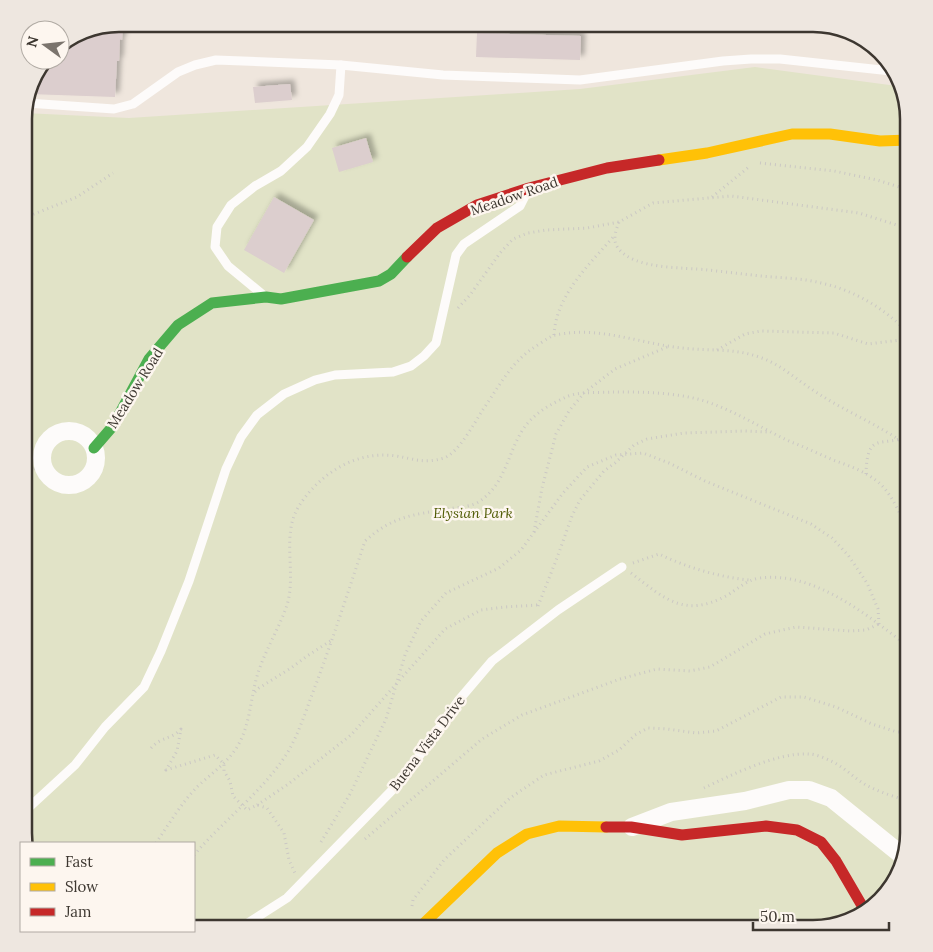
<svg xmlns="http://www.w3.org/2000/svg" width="933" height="952" font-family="Lora,serif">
	<defs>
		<filter id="shadow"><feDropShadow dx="4.5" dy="-4.5" stdDeviation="2.5" flood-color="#0004"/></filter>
	</defs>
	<rect width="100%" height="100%" fill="#efe6dd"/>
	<path fill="#e1e3c7" d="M755,67L897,86L909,119V833L900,875L876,905L814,928H194V843H28L24,833V113L129,118L580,89Z"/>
	<g fill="#dccece" filter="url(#shadow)">
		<path d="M119,24H123L122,40L120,39L119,61H117L115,97L29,94L34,77L47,60H60V46Z"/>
		<path d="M477,33L581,36L580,60L476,57Z"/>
		<path d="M290,84L292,100L255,103L253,87Z"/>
		<path d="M366,138L373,162L339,172L332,148Z"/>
		<path d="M274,197L314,220L284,273L244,250Z"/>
	</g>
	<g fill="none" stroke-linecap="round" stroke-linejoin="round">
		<g stroke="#cbc8c4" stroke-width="3" stroke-dasharray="1 4" stroke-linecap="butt">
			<path d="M760,163L834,171L877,180L909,190"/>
			<path d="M712,197L750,166"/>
			<path d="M24,218L77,197L113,173"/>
			<path d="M909,231L900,226L859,213L731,196L653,203L619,222C616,230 612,240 618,248C634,270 684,267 708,270C726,272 743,274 761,276C781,278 802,278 821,283C854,290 886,309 909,334"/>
			<path d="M458,308L470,295L500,253L513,239L528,233L546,230L587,228L619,222"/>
			<path d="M554,335C556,295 589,265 614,236"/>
			<path d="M717,350L745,334L761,331L834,333L868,344L909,339"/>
			<path d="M24,472L43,466"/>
			<path d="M866,474C867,430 882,448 909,436"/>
			<path d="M534,532L542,488L556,434L569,411L584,393L615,369L667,347"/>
			<path d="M633,563L659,554C686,567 718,577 749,580"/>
			<path d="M631,573C665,599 684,618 726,596C738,589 746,580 760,578C815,571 868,616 909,647"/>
			<path d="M538,606L557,558L572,516L580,500L604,471L615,463L634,445L647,439L684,433L745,431L769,432"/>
			<path d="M255,692L259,688L291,668L307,656L332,640"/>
			<path d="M151,748C162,736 171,740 181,729L177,751L166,770L215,755L224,764V771L230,781L233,796L247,810L257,805L267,808L284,833L289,860L295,873"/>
			<path d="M704,788C731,775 778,752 809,754C815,754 825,758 831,761C844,767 854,778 866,785C879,792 895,797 909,801"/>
			<path d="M257,805L287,785L351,735L445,629L481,610L505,607L538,605"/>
			<path d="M365,839L482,739L522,715L620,679L657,669L690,671L710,667L765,634L796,627L850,631L866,630L879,624"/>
			<path d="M321,842L350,794L386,719L405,655L421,621L446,593L499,568L521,550L563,493L587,467L616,455L643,453L669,463L705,481L811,524L832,538L848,555L867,583L878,609L879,624"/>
			<path d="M156,843C169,824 182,802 198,786C212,773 227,763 237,747C251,724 250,698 258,673C265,651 278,630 286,608C298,575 280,536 299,506C320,473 357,450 396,456C415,459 424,464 444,458C458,453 474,424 482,411C496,391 509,366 529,351C536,346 545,340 552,336C557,334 563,334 568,333C607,329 644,344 682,348C708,351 734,348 759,357C781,364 799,382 819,394C848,413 882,426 909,447"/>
			<path d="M194,855C223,821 261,793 286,755C298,736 305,713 313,692C332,642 348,592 365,541C393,516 412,515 448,509C458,507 472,507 480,501C508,482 508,447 527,424C537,412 551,404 564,398C577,391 597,393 612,392C645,392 682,392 713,404C740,414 765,430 791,442C805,447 819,454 833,460C847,465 862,470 874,479C891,490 900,515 909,532"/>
			<path d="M412,906L413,900L444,860L510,798L544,775L599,761L619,750L635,735L648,728L667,729L696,733L716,731L781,697H804L836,707L872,724L897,732H909"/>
		</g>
		<g stroke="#fdfbfa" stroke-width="9">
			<path d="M27,103L114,109L133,104L178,72L195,65L216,60L341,65L443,75L580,80L723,61L751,59H780L891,71"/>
			<path d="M262,294L228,266L215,247L217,227L231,205L255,186L281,171L307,147L330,114L339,95L341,65"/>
			<path d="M24,812L75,765L105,727L144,687L161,651L189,581L226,469L241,437L257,415L284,394L315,380L335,375L393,372L411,366L424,356L436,343L456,255L464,244L520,206L527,192"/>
			<path d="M240,928L287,898L403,779L458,701L492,661L558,610L622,567"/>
		</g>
		<g stroke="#fdfbfa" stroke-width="18">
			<circle cx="69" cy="458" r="27"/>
			<path d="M632,827L671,812L745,801L789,790H809L831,798L904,857"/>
		</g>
		<path stroke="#4caf50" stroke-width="11" d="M94,448L113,426L149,359L178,325L212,303L266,297L281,299L379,281L391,274L407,257"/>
		<g stroke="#ffc107" stroke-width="11">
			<path d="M659,160L707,153L792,134H830L880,141L909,140"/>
			<path d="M419,928L497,853L527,834L559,826L606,827"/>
		</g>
		<g stroke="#c62828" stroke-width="11">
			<path d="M407,257L437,228L477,205L529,188L607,168L659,160"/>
			<path d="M606,827H631L682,835L766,826L797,830L821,842L836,861L864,909"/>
		</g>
	</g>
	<g text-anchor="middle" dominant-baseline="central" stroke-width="5" stroke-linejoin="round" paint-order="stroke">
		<g font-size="14" fill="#3d3730" stroke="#fdf6ef">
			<text transform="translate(514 196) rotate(-19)">Meadow Road</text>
			<text transform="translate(135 388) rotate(-58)">Meadow Road</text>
			<text transform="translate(427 743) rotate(-53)">Buena Vista Drive</text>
		</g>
		<g font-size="14" font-style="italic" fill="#505b04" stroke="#fdf6ef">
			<text x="473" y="513">Elysian Park</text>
		</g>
	</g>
	<path d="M0 0H933V952H0ZM119 32H813A87 87 0 0 1 900 119V833A87 87 0 0 1 813 920H119A87 87 0 0 1 32 833V119A87 87 0 0 1 119 32Z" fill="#eee7e0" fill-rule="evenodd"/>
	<path fill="none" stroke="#3d3730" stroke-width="2.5" d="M119 32H813A87 87 0 0 1 900 119V833A87 87 0 0 1 813 920H119A87 87 0 0 1 32 833V119A87 87 0 0 1 119 32Z"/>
	<rect x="20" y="842" width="175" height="90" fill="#fdf6ef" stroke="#b0aaa3"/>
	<rect x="30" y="858" width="25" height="8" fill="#4caf50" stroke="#b0aaa3"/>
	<text x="65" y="867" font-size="15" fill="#3d3730">Fast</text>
	<rect x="30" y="883" width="25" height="8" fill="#ffc107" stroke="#b0aaa3"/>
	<text x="65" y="892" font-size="15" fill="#3d3730">Slow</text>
	<rect x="30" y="908" width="25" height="8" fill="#c62828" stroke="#b0aaa3"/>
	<text x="65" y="917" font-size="15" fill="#3d3730">Jam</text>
	<g transform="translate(45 45) rotate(285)"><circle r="24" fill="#fdf6ef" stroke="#b0aaa3"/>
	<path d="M0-4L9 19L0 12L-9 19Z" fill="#7b746d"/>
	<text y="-8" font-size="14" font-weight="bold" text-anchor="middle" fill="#3d3730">N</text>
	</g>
	<path d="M753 922v8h136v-8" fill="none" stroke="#3d3730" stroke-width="2.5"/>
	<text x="760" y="922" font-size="15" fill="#3d3730" stroke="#fdf6ef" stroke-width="4" paint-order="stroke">50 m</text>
</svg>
